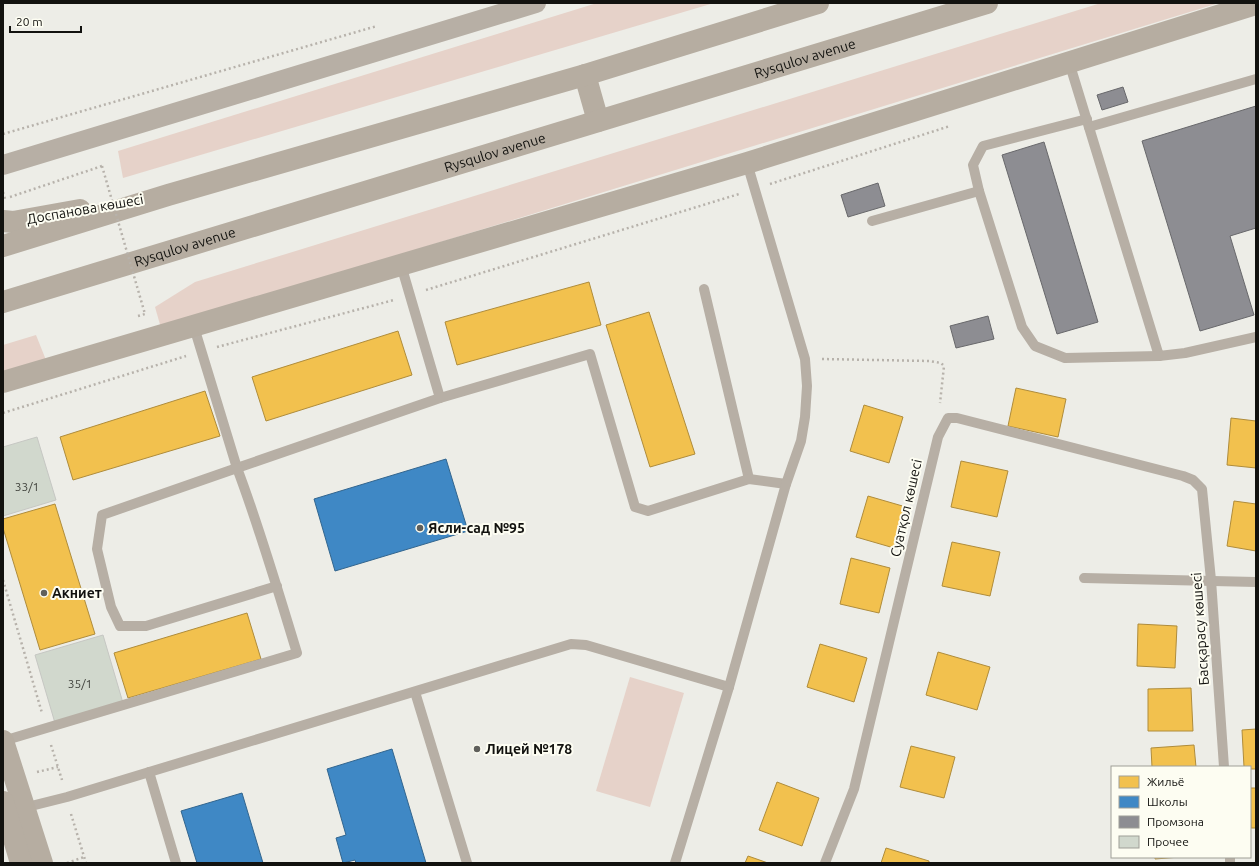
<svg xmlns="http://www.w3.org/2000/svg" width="1259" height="866" font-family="Ubuntu,sans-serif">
	<rect width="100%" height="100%" fill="#edede7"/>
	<g fill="#e6d2c9">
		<path d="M597,3H714L123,178L118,151Z"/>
		<path d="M1101,3H1219L161,328L155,307L195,282Z"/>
		<path d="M36,335L46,360L3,372V345Z"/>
		<path d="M630,677L684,693L650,807L596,791Z"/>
	</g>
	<g fill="#f2c14e" stroke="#af8c3b">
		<path d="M589,282L601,325L457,365L445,322Z"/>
		<path d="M649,312L695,454L650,467L606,325Z"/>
		<path d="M398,331L412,375L266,421L252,377Z"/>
		<path d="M1016,388L1066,399L1058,437L1008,426Z"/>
		<path d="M205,391L220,436L73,480L60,437Z"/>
		<path d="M864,405L903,417L889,463L850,451Z"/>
		<path d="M1231,418L1256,421V468L1227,465Z"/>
		<path d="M961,461L1008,471L997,517L951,507Z"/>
		<path d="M868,496L906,507L894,548L856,537Z"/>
		<path d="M1234,501L1256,504V551L1227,546Z"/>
		<path d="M55,504L95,634L40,650L3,528V519Z"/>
		<path d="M952,542L1000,552L990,596L942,586Z"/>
		<path d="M851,558L890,568L879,613L840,604Z"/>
		<path d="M247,613L261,659L128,698L114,653Z"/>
		<path d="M1138,624L1177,626L1175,668L1137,666Z"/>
		<path d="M820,644L867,658L854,702L807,687Z"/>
		<path d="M938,652L990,667L977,710L926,695Z"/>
		<path d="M1191,688L1193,731H1148V689Z"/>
		<path d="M1256,729V769H1250V767H1244L1242,730Z"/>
		<path d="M1194,745L1196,767H1152L1151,748Z"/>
		<path d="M911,746L955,757L944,798L900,787Z"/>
		<path d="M777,782L819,798L802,846L759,830Z"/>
		<path d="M1250,788H1256V828H1251Z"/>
		<path d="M886,848L929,861V863H881Z"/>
		<path d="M748,856L768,863H745Z"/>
		<path d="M1155,857H1180L1155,859Z"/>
	</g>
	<g fill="#3f88c5" stroke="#32658e">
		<path d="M446,459L468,531L335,571L314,499Z"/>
		<path d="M392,749L426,863H356L355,860L343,863L336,838L346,835L327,769Z"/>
		<path d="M242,793L263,863H197L181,811Z"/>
	</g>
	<g fill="#8d8d92" stroke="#68686b">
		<path d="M1123,87L1128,102L1102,110L1097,95Z"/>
		<path d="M1256,106V228L1230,236L1254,315L1200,331L1142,141Z"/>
		<path d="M1044,142L1098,322L1057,334L1002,155Z"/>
		<path d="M878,183L885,206L848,217L841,195Z"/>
		<path d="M988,316L994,339L956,348L950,326Z"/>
	</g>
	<g fill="#d1d8cd" stroke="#c6c7c3">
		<path d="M37,437L56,500L3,516V447Z"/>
		<path d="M103,635L123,703L55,723L35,655Z"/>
	</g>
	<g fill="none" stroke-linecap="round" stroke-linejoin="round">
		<g stroke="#b7b2ab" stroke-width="2.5" stroke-dasharray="2 3" stroke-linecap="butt">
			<path d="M3,134L377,26"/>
			<path d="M770,184L950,126"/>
			<path d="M3,192L5,199"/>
			<path d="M10,197L102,166"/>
			<path d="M426,290L739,194"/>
			<path d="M138,316L145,314"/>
			<path d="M217,347L394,300"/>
			<path d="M822,359L929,361L941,363L944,366L940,403"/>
			<path d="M3,413L186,356"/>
			<path d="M3,580L42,713"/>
			<path d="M51,745L62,780"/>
			<path d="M37,772L58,767"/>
			<path d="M71,814L86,863"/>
			<path d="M67,863L84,857"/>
		</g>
		<g stroke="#b7afa5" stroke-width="10">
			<path d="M1069,62L1159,356L1185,353L1256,337"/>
			<path d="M1087,119L983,146L973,165L979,191L1022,327L1035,346L1065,358L1159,356"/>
			<path d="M1089,127L1256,79"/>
			<path d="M872,221L979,191"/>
			<path d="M704,289L749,479"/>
			<path d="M194,327L237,468L440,398L401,265"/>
			<path d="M440,398L590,354L635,507L648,511L749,479L786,484"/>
			<path d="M1084,578L1256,582"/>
			<path d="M415,692L467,863"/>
			<path d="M3,741L297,653C278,591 260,529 237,468L102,515L97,549L111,607L120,626H146L277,586"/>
			<path d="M149,772L176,863"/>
			<path d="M23,808L67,797L571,644L586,645L729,687"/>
			<path d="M1230,857V863"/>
			<path d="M675,863L729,687L786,484L801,441L805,417L807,386L805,359L747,163"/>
			<path d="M825,863L854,789L938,437L948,418H957L1183,476L1193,480L1202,489L1211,580L1224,767"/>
		</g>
		<path stroke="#b7afa5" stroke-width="20" d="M3,165L536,3"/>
		<g stroke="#b6ada1" stroke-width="22">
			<path d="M585,75L598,121"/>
			<path d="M3,221L13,222L80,210"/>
			<path d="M3,246L168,195L585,75L818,3"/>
			<path id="s1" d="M3,302L987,3"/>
			<path d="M3,382L747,163L1256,4"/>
			<path d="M3,741L42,863"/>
			<path d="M3,802L21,863"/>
		</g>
		<path stroke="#b7b2ab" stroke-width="2.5" stroke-dasharray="2 3" stroke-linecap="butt" d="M102,166L145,314"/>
	</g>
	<g fill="#5f5f5b" stroke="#fdfdf2" stroke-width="1.5">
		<circle cx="420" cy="528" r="4"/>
		<circle cx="44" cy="593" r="4"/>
		<circle cx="477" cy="749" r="4"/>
	</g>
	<g text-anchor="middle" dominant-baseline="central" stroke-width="4" stroke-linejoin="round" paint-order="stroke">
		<g font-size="12" fill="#42443e">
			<text x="27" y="486">33/1</text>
			<text x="80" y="683">35/1</text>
		</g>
		<g font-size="14" fill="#12120f" stroke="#fdfdf2">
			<text stroke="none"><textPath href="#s1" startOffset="838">Rysqulov avenue</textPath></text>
			<text stroke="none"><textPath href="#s1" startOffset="514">Rysqulov avenue</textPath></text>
			<text transform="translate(85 209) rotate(-10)">Доспанова көшесі</text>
			<text stroke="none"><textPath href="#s1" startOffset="190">Rysqulov avenue</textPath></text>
			<text transform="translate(906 508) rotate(-77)">Суатқол көшесі</text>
			<text transform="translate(1200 629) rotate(-94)">Басқарасу көшесі</text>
		</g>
		<g font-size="14" font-weight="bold" fill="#12120f" stroke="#fdfdf2" text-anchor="start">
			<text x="428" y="528">Ясли-сад №95</text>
			<text x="52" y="593">Акниет</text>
			<text x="485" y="749">Лицей №178</text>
		</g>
	</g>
	<rect width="1259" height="866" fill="none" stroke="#12120f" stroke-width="8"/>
	<rect x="1111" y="766" width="140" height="92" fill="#fdfdf2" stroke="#9f9f97"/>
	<rect x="1119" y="776" width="20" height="12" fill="#f2c14e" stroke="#9f9f97"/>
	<text x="1147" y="786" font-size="12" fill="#12120f">Жильё</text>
	<rect x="1119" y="796" width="20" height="12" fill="#3f88c5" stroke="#9f9f97"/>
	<text x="1147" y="806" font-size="12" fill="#12120f">Школы</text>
	<rect x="1119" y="816" width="20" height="12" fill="#8d8d92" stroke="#9f9f97"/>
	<text x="1147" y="826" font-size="12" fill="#12120f">Промзона</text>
	<rect x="1119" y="836" width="20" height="12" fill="#d1d8cd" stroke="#9f9f97"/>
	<text x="1147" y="846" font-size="12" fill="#12120f">Прочее</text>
	<path d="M10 26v6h71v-6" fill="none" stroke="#12120f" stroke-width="2"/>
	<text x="16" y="26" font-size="12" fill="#12120f" stroke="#fdfdf2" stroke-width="3" paint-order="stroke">20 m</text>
</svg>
